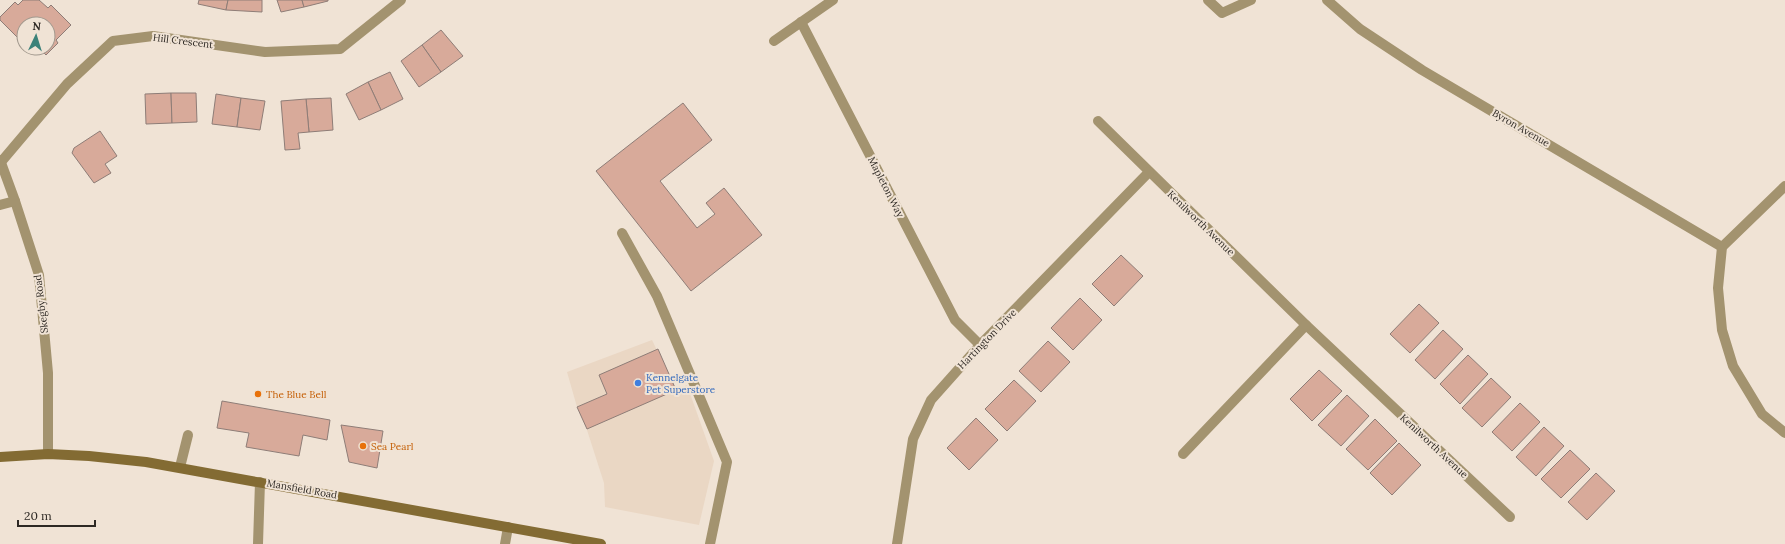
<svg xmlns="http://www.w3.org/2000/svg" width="1785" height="544" font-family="Lora,serif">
	<rect width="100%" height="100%" fill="#f0e3d5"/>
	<path fill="#ead7c4" d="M652,340L676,390L687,385L714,461L699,525L605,507L604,483L587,430L577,407L567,372Z"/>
	<g fill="#d8aa9a" stroke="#8e7d77">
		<path d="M23,0H39L48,8L51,5L71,25L56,40L58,43L46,55L39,48H48V24H24V36L20,40L0,20V17L15,2L18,5Z"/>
		<path d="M199,0H228L226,10L198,4Z"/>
		<path d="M228,0H262V12L226,10Z"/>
		<path d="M277,0H302L304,7L281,12Z"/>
		<path d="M302,0H328V1L304,7Z"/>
		<path d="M441,30L463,56L441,72L422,45Z"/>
		<path d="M422,45L441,72L419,87L401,61Z"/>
		<path d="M390,72L403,99L381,110L368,82Z"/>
		<path d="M368,82L381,110L359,120L346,94Z"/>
		<path d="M171,93L172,123L146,124L145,94Z"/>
		<path d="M171,93H196L197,122L172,123Z"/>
		<path d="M216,94L241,98L237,127L212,124Z"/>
		<path d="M241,98L265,101L260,130L237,127Z"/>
		<path d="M331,98L333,130L309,132L306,99Z"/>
		<path d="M306,99L309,132L298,133L300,149L285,150L281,101Z"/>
		<path d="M683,103L712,140L660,181L697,228L715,214L706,203L724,188L762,235L691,291L596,171Z"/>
		<path d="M100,131L117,156L105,164L111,173L94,183L72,153L74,148Z"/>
		<path d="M1121,255L1143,276L1114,306L1092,284Z"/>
		<path d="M1080,298L1102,320L1073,350L1051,328Z"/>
		<path d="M1419,304L1439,323L1410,353L1390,334Z"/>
		<path d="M1443,330L1463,349L1435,379L1415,360Z"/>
		<path d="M1048,341L1070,362L1041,392L1019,371Z"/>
		<path d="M658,349L676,390L587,429L577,407L607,394L599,375Z"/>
		<path d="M1468,355L1488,374L1460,404L1440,384Z"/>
		<path d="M1319,370L1342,391L1312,421L1290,399Z"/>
		<path d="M1491,378L1511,397L1482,427L1462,408Z"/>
		<path d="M1014,380L1036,401L1007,431L985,409Z"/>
		<path d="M1347,395L1369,416L1341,446L1318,425Z"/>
		<path d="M222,401L330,420L327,440L303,435L299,456L246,447L249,433L217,428Z"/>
		<path d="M1520,403L1540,422L1512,451L1492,432Z"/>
		<path d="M976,418L998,440L969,470L947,448Z"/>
		<path d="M1375,419L1397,441L1368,470L1346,449Z"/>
		<path d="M341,425L383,431L377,468L349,462Z"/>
		<path d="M1544,427L1564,446L1536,476L1516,457Z"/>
		<path d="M1399,443L1421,465L1392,495L1370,473Z"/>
		<path d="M1570,450L1590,469L1561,498L1541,479Z"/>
		<path d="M1596,473L1615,491L1587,520L1568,502Z"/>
	</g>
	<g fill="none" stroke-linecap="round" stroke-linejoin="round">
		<g stroke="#a3936f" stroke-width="10">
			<path d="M622,233L657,296L727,462L710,544"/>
			<path d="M180,467L188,435"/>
			<path d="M505,544L508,527"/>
		</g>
		<g stroke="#a3936f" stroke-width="10">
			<path d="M1208,0L1222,13L1251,0"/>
			<path d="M1327,0L1360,29L1422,70L1722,247"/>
			<path d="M801,22L955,320L980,345"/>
			<path d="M774,41L833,0"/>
			<path d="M1098,121L1306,325L1510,517"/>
			<path d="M0,160L15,201L39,275L48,373V454"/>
			<path d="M1,162L67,84L113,41L153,36L265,52L340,49L401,0"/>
			<path d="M1785,186L1722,247L1718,288L1722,330L1733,366L1762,414L1785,433"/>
			<path d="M0,205L15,201"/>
			<path d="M1183,454L1306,325"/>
			<path d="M897,544L913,439L931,400L980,345L1149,172"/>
		</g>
		<path stroke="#a3936f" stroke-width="10" d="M258,544L260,482"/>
		<path stroke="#836b33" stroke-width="10" d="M0,457L48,454L89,456L146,462L601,544"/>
	</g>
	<circle fill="#3f7fe0" stroke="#f0e3d5" stroke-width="1.5" cx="638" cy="383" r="4"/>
	<g fill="#e8710a" stroke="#f0e3d5" stroke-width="1.5">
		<circle cx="258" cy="394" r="4"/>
		<circle cx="363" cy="446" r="4"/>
	</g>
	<g text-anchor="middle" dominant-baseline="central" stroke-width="4" stroke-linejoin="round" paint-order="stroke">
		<g font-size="10" fill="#2e2924" stroke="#f0e3d5">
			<text transform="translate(183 41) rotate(7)">Hill Crescent</text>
			<text transform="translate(1521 128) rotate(30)">Byron Avenue</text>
			<text transform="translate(886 187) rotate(63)">Mapleton Way</text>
			<text transform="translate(1201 223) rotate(44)">Kenilworth Avenue</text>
			<text transform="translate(41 304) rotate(-97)">Skegby Road</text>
			<text transform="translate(987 339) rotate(-46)">Hartington Drive</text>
			<text transform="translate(1434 446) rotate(43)">Kenilworth Avenue</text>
			<text transform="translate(302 489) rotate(10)">Mansfield Road</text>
		</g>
		<g font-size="10" fill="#366cbe" stroke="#f0e3d5" text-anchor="start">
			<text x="646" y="377">Kennelgate<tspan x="646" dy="12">Pet Superstore</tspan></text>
		</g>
		<g font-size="10" fill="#c56008" stroke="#f0e3d5" text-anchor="start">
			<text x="266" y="394">The Blue Bell</text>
			<text x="371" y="446">Sea Pearl</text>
		</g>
	</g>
	<g transform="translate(36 36) rotate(4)"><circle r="19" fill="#f0e3d5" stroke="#a2998e"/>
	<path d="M0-3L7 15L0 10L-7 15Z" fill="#3c8279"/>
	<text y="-6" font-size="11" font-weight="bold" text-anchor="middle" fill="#2e2924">N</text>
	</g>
	<path d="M18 520v6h77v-6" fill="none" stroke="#2e2924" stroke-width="2"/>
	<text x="24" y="520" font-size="12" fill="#2e2924" stroke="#f0e3d5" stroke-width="3" paint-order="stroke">20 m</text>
</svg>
